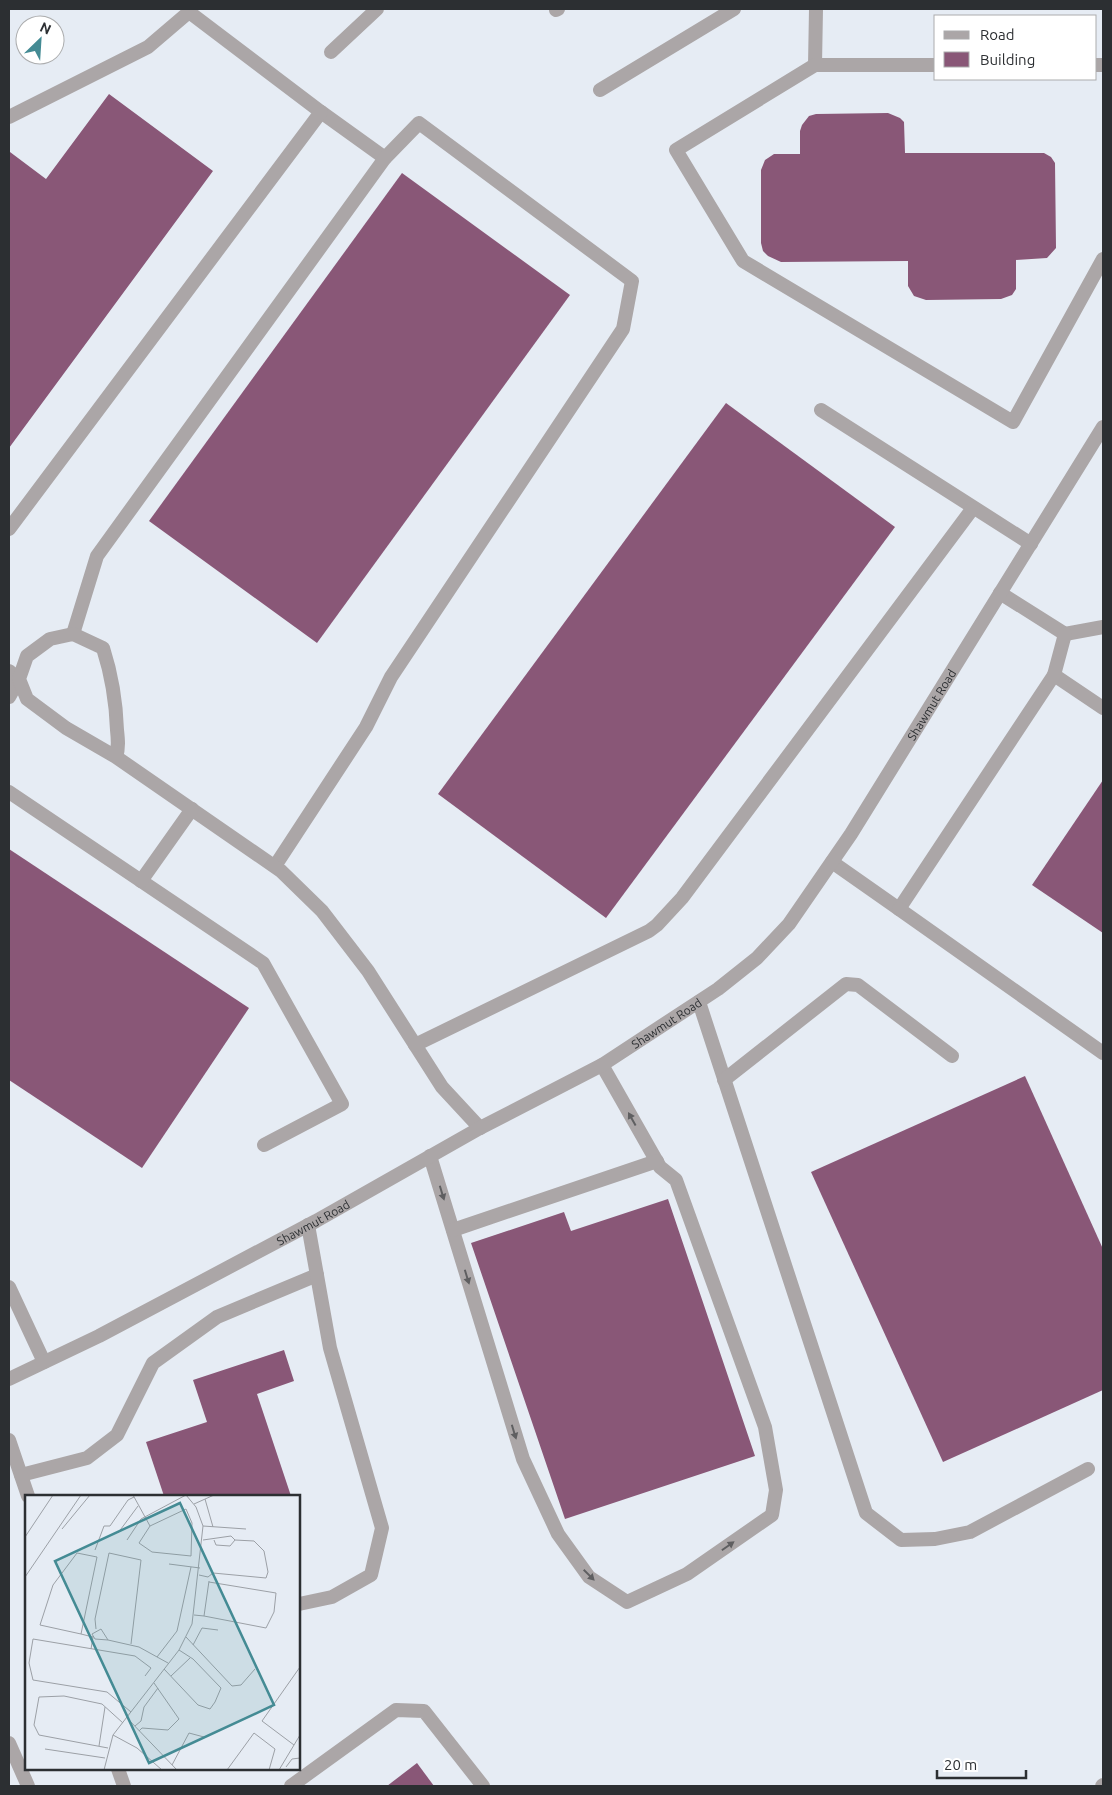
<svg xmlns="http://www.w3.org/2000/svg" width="1112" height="1795" font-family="Ubuntu,sans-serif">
	<rect width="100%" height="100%" fill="#e6ecf4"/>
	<g fill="#895777">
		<path d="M109,94L213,171L9,448V154L10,152L46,179Z"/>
		<path d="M888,113L900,118L904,122L905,153H1044L1051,157L1055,163L1056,248L1047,258L1016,260V289L1012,295L1001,299L926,300L914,296L908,286V261L781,262L768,256L763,251L761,243V170L765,160L774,154H800V131L802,125L809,116L816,114Z"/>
		<path d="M402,173L570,295L317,643L149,521Z"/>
		<path d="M726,403L895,527L606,918L438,794Z"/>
		<path d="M1103,780V933L1032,885Z"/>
		<path d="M9,849L249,1008L142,1168L9,1080Z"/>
		<path d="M1025,1076L1103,1249V1390L943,1462L811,1172Z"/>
		<path d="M668,1199L755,1456L565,1519L471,1243L564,1212L571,1231Z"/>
		<path d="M284,1350L294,1381L257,1394L291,1496H164L146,1442L207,1422L193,1380Z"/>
		<path d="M417,1763L434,1786H387Z"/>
	</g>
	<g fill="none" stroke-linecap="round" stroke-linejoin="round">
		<g stroke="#aba6a7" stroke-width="14">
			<path d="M556,10L558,9"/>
			<path d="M331,52L377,9"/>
			<path d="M815,65L816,9"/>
			<path d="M936,65H815L676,150L743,261L1013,422L1103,259"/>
			<path d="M1096,65H1103"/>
			<path d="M600,90L734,9"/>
			<path d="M321,112L385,158"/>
			<path d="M9,117L148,47L189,12L321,112L9,529"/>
			<path d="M821,410L1031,544"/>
			<path d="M1000,593L1065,634L1103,627"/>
			<path d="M73,634L97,556L385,158L419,123L632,281L623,329L391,677L366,727L275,866"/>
			<path d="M9,671L19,679L9,697"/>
			<path d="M1054,675L1103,708"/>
			<path d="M116,757L66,728L27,699L19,679L27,656L50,639L73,634L103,648C112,676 116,700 117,730C118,739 119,748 116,757L281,871L322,911L368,971L442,1087L480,1128"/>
			<path d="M9,792L263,963L342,1104L264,1145"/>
			<path d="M832,862L899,909L1054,675L1065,634"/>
			<path d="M141,881L192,809"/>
			<path d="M899,909L1103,1053"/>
			<path d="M699,1002L866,1513L901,1540L935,1539L970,1532L1088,1469"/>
			<path d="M415,1045L649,931L657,925L682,898L973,508"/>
			<path d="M724,1080L846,984L858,985L952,1056"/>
			<path d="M430,1156L523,1459L558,1534L589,1577L627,1602L687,1574L772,1515L776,1490L765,1427L676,1180L660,1167L602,1065"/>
			<path d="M453,1230L657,1161"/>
			<path d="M9,1287L44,1362"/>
			<path d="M21,1475L87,1458L117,1435L153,1363L217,1317L317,1275"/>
			<path d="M299,1604L332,1597L371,1575L382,1528L330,1348L308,1225"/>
			<path d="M9,1743L28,1786"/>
			<path d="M291,1786L396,1710L424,1711L483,1786"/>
			<path d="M1102,1786L1103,1785"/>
		</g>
		<g stroke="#aba6a7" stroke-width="14">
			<path id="s1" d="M9,1379L99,1336L316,1221L480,1128L602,1065L718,989L757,958L789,924L851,834L1103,427"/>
			<path d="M9,1440L28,1496"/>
			<path d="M118,1769L124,1786"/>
		</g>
	</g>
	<defs><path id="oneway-solid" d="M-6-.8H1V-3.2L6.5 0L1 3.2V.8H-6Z" transform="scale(1.25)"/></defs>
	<g fill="#5f5f61">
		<use href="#oneway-solid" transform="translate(632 1119) rotate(-119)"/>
		<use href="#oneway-solid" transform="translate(442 1193) rotate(73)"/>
		<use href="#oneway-solid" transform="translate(467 1277) rotate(73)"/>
		<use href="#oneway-solid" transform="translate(514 1432) rotate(73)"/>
		<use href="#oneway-solid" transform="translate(728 1546) rotate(-35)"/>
		<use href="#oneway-solid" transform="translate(589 1575) rotate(45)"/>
	</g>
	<g text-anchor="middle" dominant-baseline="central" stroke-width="5" stroke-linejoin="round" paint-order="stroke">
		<g font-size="12" fill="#2c2f32" stroke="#fff">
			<text stroke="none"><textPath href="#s1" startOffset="1168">Shawmut Road</textPath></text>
			<text stroke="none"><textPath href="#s1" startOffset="748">Shawmut Road</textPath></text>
			<text stroke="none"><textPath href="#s1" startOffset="342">Shawmut Road</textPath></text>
		</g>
	</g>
	<g transform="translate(25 1495)">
		<rect width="275" height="275" fill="#e6ecf4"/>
		<path fill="none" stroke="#9ca0a6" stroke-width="1" d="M108,0L125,31M180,4L188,32M169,9L189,0M161,14L167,28L166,61L127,57L114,48L125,31ZM178,31L221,34M37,34L65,0M93,38L113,11M0,42L28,0M102,45L116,24L161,0M189,45L191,50L205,51L210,45M70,55L79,31H85L103,5L109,2M144,69L175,73M174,80L183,82L188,78L241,83L243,77L239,56L229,46L210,45L206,41L178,45M0,82L56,0M169,120L179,121L184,86M179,121L241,133L249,117L251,98L184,87M71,134L70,124L84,58L116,65L106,149M56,139L72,62L52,58L28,90L15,130L56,139L68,142L66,154M161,142L207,191L216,190L230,174M83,145L70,144L67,139L76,134L83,145L114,152L143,168M168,150L177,133L193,135M132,162L152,136L166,72M139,174L173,210L185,214L190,207L196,193L168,164L154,155M146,181L165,163M106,217L82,197L8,185L4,168L8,144L110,161L126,173L120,181M102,223L152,275M110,231L116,226L119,212L133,193M114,236L117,233L143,235L154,224L129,188M88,240L112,253L137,275M269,250L237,226L275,172M74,251L80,212M83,253L14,240L9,230L14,202L39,201L77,209L98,228M20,254L80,263M147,270L164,238L179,242M261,272L267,264L275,263M79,275L88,240L154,155L167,129L178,31L171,12L161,0M202,275L229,238L250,254L244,275M254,275L275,240"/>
		<path fill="#448b94" fill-opacity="0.15" stroke="#448b94" stroke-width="2.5" d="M155,8L249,210L124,268L30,66Z"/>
		<rect width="275" height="275" fill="none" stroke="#2c2f32" stroke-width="2.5"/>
	</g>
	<rect width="1112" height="1795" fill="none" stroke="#2c2f32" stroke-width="20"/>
	<rect x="934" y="15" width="162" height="65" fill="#ffffff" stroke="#abacad"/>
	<rect x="944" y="31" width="25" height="8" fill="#aba6a7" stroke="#abacad"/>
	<text x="980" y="40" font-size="15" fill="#2c2f32">Road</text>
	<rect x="944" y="52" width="25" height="15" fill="#895777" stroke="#abacad"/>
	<text x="980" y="65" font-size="15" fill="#2c2f32">Building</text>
	<g transform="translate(40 40) rotate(25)"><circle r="24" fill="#ffffff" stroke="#abacad"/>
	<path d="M0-4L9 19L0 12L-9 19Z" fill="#448b94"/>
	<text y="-8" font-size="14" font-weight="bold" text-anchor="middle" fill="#2c2f32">N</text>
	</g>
	<path d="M937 1770v8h89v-8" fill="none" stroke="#2c2f32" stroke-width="2.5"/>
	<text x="944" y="1770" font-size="15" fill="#2c2f32" stroke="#ffffff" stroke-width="4" paint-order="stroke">20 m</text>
</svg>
